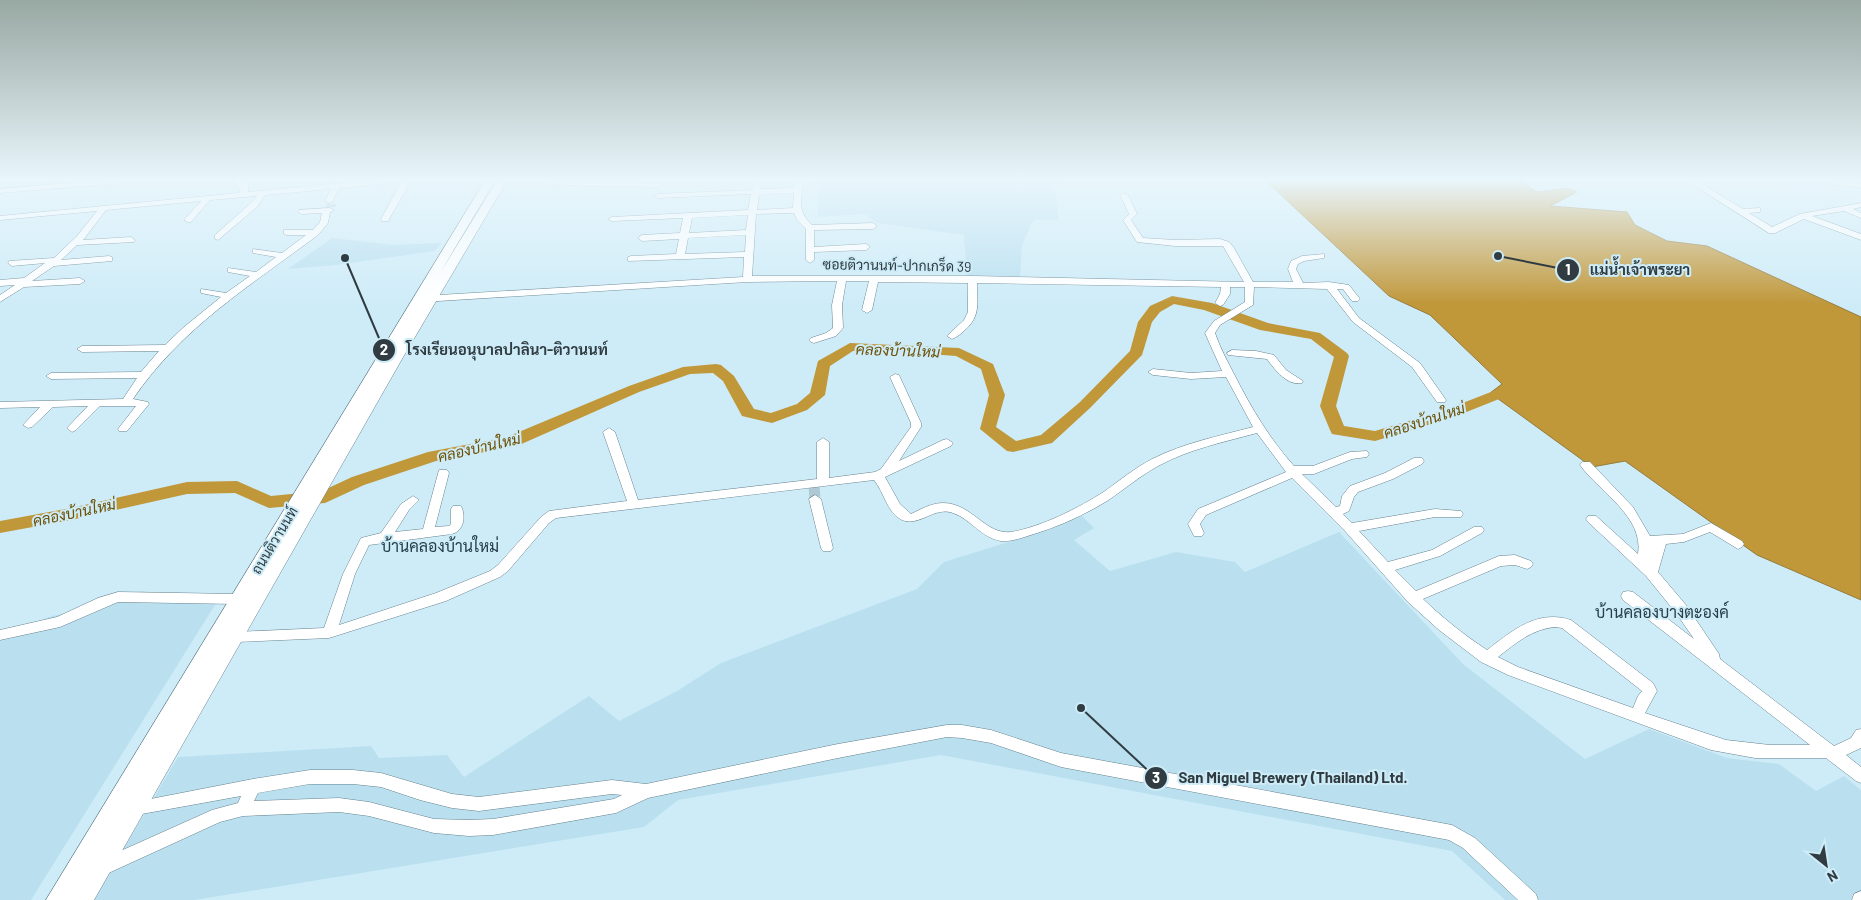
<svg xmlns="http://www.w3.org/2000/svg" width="1861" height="900" font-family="Barlow,Sarabun,sans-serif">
	<rect width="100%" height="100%" fill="#ceecf8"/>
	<g fill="#bae0f0">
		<path d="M818,179H1106L1065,182L1054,186L1059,220H1035L1032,223L1022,245L1020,276H967L964,235L878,223L864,214L818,217Z"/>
		<path d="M332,238L394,245L441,243L435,251L336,265L288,269Z"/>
		<path d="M1080,514L1094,528L1074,540L1110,571L1176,552L1235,562L1245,572L1339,532L1463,664L1585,759L1649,729L1727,758L1779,764L1816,791L1844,776L1861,790V900H1505L1452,851L941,755L678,800L644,827L195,900H93L178,757L371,746L379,758L447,755L464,777L589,696L619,721L677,691L721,663L917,589L944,562L1057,527Z"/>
		<path d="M142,591L218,600L31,900H0V632L20,629L52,616L72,612L98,597Z"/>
	</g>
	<path fill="#c09739" stroke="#957c3b" d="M1264,179H1519L1537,192L1567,188L1577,192L1550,206L1627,212L1635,225L1667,241L1707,246L1861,317V600L1757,555L1625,461L1592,467L1490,393L1502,384L1430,315L1389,296Z"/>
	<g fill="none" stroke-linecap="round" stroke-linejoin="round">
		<path fill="#c09739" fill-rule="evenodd" d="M1172,296L1212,303L1268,323L1320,333L1347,353L1349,356L1336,406L1344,426L1375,431L1442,411L1509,385H1519L1522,388L1519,391L1454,417L1375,441L1338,435L1332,434L1330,430L1320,406L1334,357L1311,339L1260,330L1204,310L1174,304L1160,312L1152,322L1142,355L1090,408L1052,443L1013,452L1007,451L980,429L989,395L981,369L956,356L903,352L853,351L830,366L825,395L807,410L772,423L742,416L723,381L713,373L690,374L639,392L517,446L436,461L364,485L325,503L269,508L235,493L187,494L71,520L0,533V521L71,508L187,482L237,481L271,496L322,491L352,477L428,452L507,437L629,386L683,367L716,364L721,365L734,376L754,409L771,413L797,404L810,393L818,361L850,343L959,348L993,364L1005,395L996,427L1016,441L1041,435L1080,402L1130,351L1138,322L1150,306Z"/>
		<path stroke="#aec9d3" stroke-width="9" stroke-dasharray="9 4.5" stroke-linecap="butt" d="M331,204V207"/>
		<path stroke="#aec9d3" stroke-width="11" stroke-dasharray="11 5.5" stroke-linecap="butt" d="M814,486L815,499"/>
		<defs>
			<g id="minor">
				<path d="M115,179H149L145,181L0,193V189Z"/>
				<path d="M232,179H240L248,182V192L382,179H412L388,221H382L381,219L401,182L339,188L333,201L329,203L325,201L331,189L265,195L258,206L218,240L215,239V235L252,202L257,196L210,200L191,222H188L184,220L201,201L106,210L83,240L131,237L135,240L134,242L77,245L61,260L109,256L112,257V261L54,266L32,281L80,278L85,281L80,284L24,287L0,302V295L15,285L0,286V280L24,278L45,263L12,266L8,263L9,261L54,258L77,236L97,211L0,220V216L239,193L241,186L236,185Z"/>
				<path d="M499,179L658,183L662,185L658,187L586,186L503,181Z"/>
				<path d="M754,179H762L760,189L794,188L795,179H803C802,200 796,210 812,225L873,223L877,226L873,229L814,230V247L866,244L870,247L866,250L814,252V260L810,263L806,260V229L797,220L794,213L756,214L752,276H973L1244,282L1223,246H1175L1137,242L1123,220L1129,214L1120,195L1124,193L1128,195L1137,214L1131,220L1143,238L1175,240L1220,239L1229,242L1234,248L1253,282H1293L1288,269L1291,261L1302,256L1324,254V258L1304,261L1298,264L1296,269L1303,283L1329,282L1349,285L1360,299L1358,301H1352L1343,289H1337L1359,318L1420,363L1446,400L1445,402H1437L1412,367L1353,322L1327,289L1254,287L1253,305L1220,325L1215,333C1220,348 1228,362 1235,376C1252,409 1269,438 1294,466H1313L1350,452L1367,451L1369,454L1367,457L1352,459L1314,474H1302L1336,507L1340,506L1342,496L1350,486L1385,473L1414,458H1422L1424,461L1422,464L1393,479L1358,492L1354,497L1349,511L1343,514L1352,523L1435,509L1461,511L1463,514L1461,517H1435L1359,531L1388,562L1432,550L1474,527H1482L1484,530L1482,533L1440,556L1395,570L1416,591L1499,556L1515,555L1531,561L1533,564L1531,567L1527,569L1515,565L1501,566L1423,599C1443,618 1464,635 1487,650C1512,631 1537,609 1571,620L1653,683L1657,691L1645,713L1726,740L1770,745H1810L1623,600L1621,596L1623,592L1628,591L1633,592L1694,639L1676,613L1646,576L1588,522L1586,519L1588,516H1596L1638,554C1644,516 1599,492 1580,465L1582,462H1590L1633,507L1650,536L1683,534L1711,523L1742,541L1744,544L1742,547L1738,549L1710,532L1684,542L1666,544L1658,572L1686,605L1719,654L1720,659L1834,746L1851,738L1856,730L1861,729V748L1846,755L1861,767V783L1856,781L1826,758H1755L1711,750L1508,675L1481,662L1439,630L1408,602L1345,531L1292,478L1206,515L1200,524L1204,533L1202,536H1194L1188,524L1198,509L1286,472L1257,433C1224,442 1190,449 1160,465C1141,475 1125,489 1107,501C1084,515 1060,526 1034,534C1024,537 1012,542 1001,541C981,538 971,519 953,513C934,506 920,527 902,520C887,513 884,492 874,480L556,518L549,523L508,571L500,577L446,601L329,638L236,642L231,641L229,637L231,633L236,632L324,628L343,574L361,538L381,533L401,504L413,496L419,500L409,510L395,532L423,529L439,470H447L449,473L435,527L449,526L451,524V509L453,506H461C466,516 464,531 452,534L369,545L355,574L339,625L436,593L490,571L498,565L541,517L549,511L627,501L603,432L609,428L615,432L638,500L817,479V442L823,438L829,442V478L875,472L881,469L911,427V423L890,377L895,374L899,375L921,423V427L899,461L943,440L947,439L953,443L951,446L885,477L900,504L911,514C921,509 932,503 943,503C972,503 985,535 1011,532C1041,527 1079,508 1105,491C1120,480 1135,468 1152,459C1184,443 1219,436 1253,427L1226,377L1191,379L1153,375L1148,372L1153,369L1191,373L1222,371L1205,333L1214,321L1245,302V287H1230V294L1223,305L1220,306L1215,303L1220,294L1221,287L977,283C977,302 981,316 965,330C961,334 957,337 952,339L947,336L964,320L968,312V283L878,282L872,310L867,313L862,310L869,281H846L842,305L843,328L836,336L814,343L811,342L809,340L811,338L826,333L833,328L832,305L837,281L747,282L422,302L417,299L422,296L743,277L744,257L628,261V257L631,256L676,254L679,239L642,241L638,238L642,235L680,233L683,218L612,221L608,219L612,217L748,210L751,194L658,198L654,196L658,194L752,190ZM794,193L793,208L757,210L759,194ZM748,215L746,230L689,233L692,218ZM746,235L745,252L685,254L688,238ZM1555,627L1562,628L1642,691L1638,696L1633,708L1518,667L1498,657C1516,643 1532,629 1555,627Z"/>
				<path d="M1684,179H1694L1743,209L1760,208V212L1749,213L1772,227L1800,214L1861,203V207L1853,209L1861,213V218L1844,211L1812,216L1861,234V240L1804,219L1775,233H1769Z"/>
				<path d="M1834,181L1861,183V187L1837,185H1834Z"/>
				<path d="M330,208L334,210L330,212L328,223L318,235C250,286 182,327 133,399L148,402L149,404L127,431H119L118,429L136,406H100L76,430L72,432L67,428L88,406L53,407L32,427L28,428L23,425L40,407L0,408V402L123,399L137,378L51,379L46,376L51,373L141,372L159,351L82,352L77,349L82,346L165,345L184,327L221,297L201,293V289L226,293L250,276L228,272V268L256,272L276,257L253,253V249L282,253L306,235H287L284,234V230H313L320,222L322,213L302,214L298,212L299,210Z"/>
				<path d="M1232,350L1256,351L1274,355L1286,370L1303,381L1302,383C1287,386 1275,370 1267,359L1228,355L1227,353Z"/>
				<path d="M815,495L821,499L833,548L831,551H823L821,548L809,499Z"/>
				<path d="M118,592L237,594L242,595L244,599L242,603L237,604L118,602L60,627L0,640V630L57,617L98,598Z"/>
				<path d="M947,725H962L991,730L1061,753L1452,825L1475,838L1536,894L1538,900H1518L1463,848L1449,840L1061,767L991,743L962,738L947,737L838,758L648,798L616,813L493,835L469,836L434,833L369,816L339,812L243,816L220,822L102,876L96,874L94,868L96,862L212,810L238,803L241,796L136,815L130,813L128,808L130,803L253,779L310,770H353L381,773L452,794L479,797L612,780L646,784L838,744ZM310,784H353L381,787L420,800L452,808L479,811L612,794L622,795L614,799L493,819L469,820L434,819L369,802L339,798L254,801L258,793Z"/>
				<path d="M1861,891V900H1852L1854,894Z"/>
			</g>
			<path id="major" d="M486,179H496L440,273L498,179H508L402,359L94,900H46Z"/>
		</defs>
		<use href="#minor" stroke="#67828d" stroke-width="1"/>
		<use href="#major" stroke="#67828d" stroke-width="1"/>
		<use href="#minor" fill="#fff" fill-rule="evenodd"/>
		<use href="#major" fill="#fff" fill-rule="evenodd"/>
	</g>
	<linearGradient id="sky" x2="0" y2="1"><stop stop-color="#98a8a2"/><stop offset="0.59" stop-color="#e9f6fc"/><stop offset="1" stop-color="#e9f6fc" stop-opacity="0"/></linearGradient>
	<rect width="1861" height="305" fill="url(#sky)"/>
	<g text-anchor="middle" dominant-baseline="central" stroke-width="4" stroke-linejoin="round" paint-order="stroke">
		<g font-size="14" fill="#303c41" stroke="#ceecf8">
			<text transform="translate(897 265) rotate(1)">ซอยติวานนท์-ปากเกร็ด 39</text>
			<text transform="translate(274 540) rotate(-59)">ถนนติวานนท์</text>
		</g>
		<g font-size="15" font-style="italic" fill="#6d5106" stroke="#ceecf8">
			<text transform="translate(898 350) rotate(2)">คลองบ้านใหม่</text>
			<text transform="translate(1424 420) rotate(-18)">คลองบ้านใหม่</text>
			<text transform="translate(479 447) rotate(-13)">คลองบ้านใหม่</text>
			<text transform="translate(74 512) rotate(-12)">คลองบ้านใหม่</text>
		</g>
		<g font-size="16" fill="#253f49" stroke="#ceecf8">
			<text x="440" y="545">บ้านคลองบ้านใหม่</text>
			<text x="1662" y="611">บ้านคลองบางตะองค์</text>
		</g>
	</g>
	<path fill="none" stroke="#303c41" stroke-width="2" d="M1498 256L1568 270M345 258L384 350M1081 708L1156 778"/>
	<g fill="#303c41" stroke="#ceecf8" stroke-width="2">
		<circle cx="1498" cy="256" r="5"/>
		<circle cx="345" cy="258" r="5"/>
		<circle cx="1081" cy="708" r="5"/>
		<circle cx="1568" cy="270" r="12"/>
		<circle cx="384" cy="350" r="12"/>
		<circle cx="1156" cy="778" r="12"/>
	</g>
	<g font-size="15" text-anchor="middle" font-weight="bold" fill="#fff">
		<text x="1568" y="275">1</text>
		<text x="384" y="355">2</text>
		<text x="1156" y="783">3</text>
	</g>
	<g font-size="15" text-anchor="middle" font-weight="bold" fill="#303c41" stroke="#ceecf8" stroke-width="4" stroke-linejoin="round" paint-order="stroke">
		<text x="1640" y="275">แม่น้ำเจ้าพระยา</text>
		<text x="507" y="355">โรงเรียนอนุบาลปาลินา-ติวานนท์</text>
		<text x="1293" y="783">San Miguel Brewery (Thailand) Ltd.</text>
	</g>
	<g transform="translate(1826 865) rotate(150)" stroke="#ceecf8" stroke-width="4" paint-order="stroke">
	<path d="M0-4L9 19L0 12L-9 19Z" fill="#303c41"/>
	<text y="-8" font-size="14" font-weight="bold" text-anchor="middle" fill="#303c41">N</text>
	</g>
</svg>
